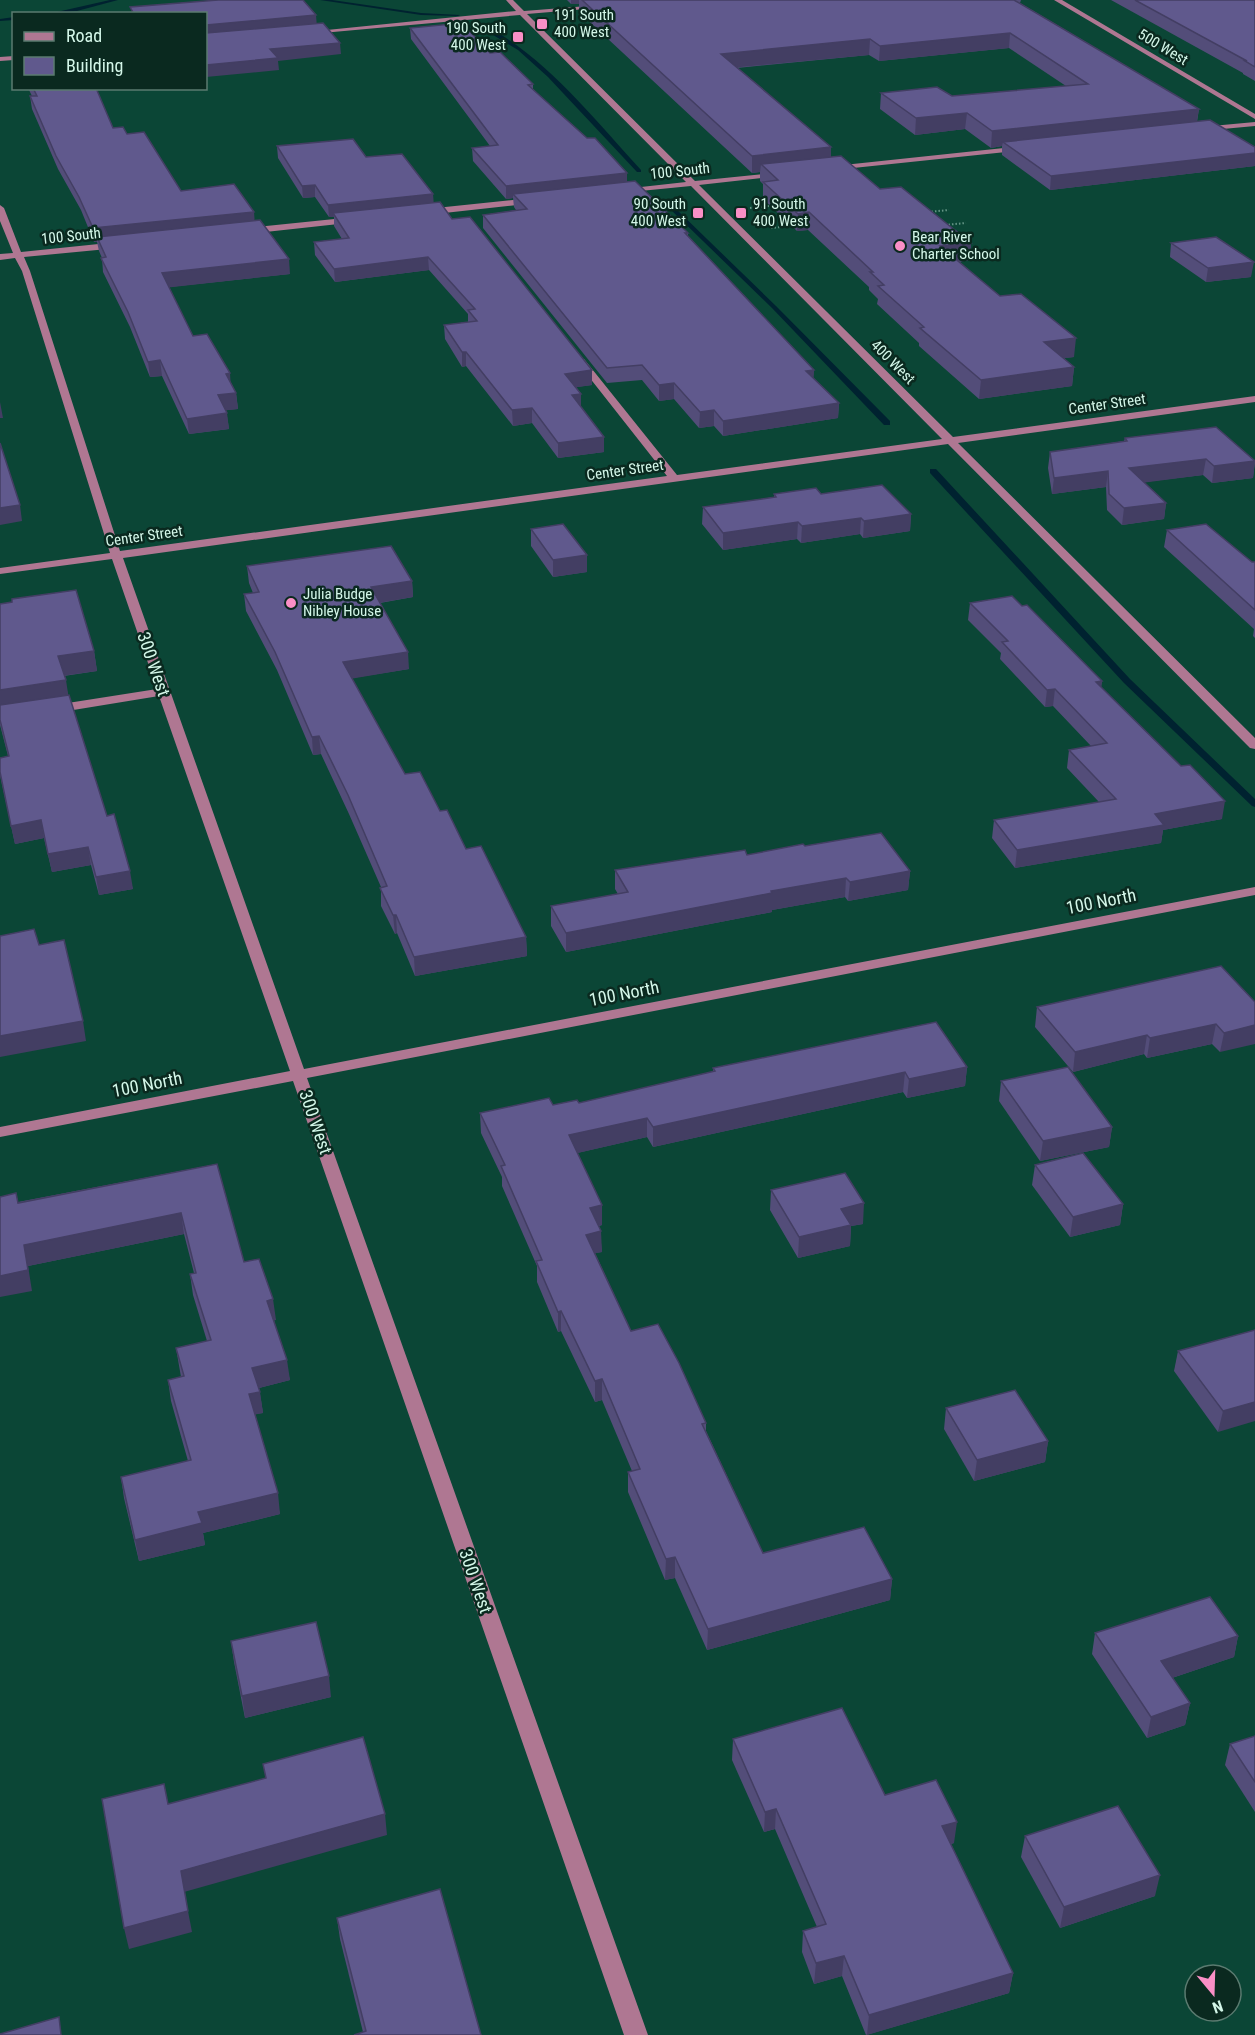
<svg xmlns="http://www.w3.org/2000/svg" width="1255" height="2035" font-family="'Roboto Condensed',sans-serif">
	<rect width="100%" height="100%" fill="#0b4636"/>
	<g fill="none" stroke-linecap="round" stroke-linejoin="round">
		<g fill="#002230" fill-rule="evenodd">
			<path d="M110,0H118L77,11L48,14Z"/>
			<path d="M320,0H332L421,13L460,15L458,16L421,15Z"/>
			<path d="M14,17V20L0,21V19Z"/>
			<path d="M477,22C540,50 594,119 641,170V172H637L548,77L518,50L475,24Z"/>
			<path d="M669,206H673L776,306L890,421V425H884L772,308L669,208Z"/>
			<path d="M930,469H936L1130,679L1255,799V807L1252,806L1124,683L930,473Z"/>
		</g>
		<g stroke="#649485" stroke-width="2" stroke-dasharray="1.5 2" stroke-linecap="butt">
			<path d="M750,208L770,206"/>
			<path d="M928,212L949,210"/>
			<path d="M945,225L966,223"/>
			<path d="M771,228L791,226"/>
		</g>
		<g fill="#af7792" fill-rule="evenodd">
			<path d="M506,0H513L524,11L600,5L598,8L527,14L695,181L784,172V176H781L699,185L953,437L1255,396V402L958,443L1255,738V749L1250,748L948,444L123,558L304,1069L1255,887V895L307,1078L648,2035H624L293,1081L0,1137V1127L290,1071L159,696L55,713L49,709L55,705L157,689L112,559L0,574V568L110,553L22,271L15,258L0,260V254L13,253L0,221V205L4,208L21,252L118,242L122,245L118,248L24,257L30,271L120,551L667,476L578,363V359H584L677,475L942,439L691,186L620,193L619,191L623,189L686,182L520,15L311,34L307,32L516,11Z"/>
			<path d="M1054,0H1062L1255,114V119Z"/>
			<path d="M14,56V60L0,61V57Z"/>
			<path d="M1255,122V126L1201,131L1197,129L1201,127Z"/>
			<path d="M1022,146L1026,148L1025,150L834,170L830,168L834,166Z"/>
			<path d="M533,198L536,199V203L426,215L422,212L426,209Z"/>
			<path d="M354,217L358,220L357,222L247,234L243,231L247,228Z"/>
		</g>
	</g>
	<g fill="#534d79">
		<path d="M567,0H1021L1020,3L1199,109L1197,122L1255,147V166L1050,190L1002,155V146L991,148L965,129L915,135L880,109L881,93L952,96L1066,86L1009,48L879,61L869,55L737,68L831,157L880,189L971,243L970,260L959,262L1074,357L1064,358L1074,367L1072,386L979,399L919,346V343L877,304L878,299L869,290V287L808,230L797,231L763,199V184L760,181V172L752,173L579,12V4H571Z"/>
		<path d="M1111,0H1255V81L1243,74V73Z"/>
		<path d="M410,28L490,53L533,84V89L627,182L688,233V236L814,370L813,378L839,403L838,418L723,436L714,426L699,428L674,399L659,401L642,380L607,383L483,228V215L516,210L514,207L513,198L506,199L473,161L472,148L490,146L411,39Z"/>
		<path d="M28,88H96L113,128L127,134L181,191L254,212V221L290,274L169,287L193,336L231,383L236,393L238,409L226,410L229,429L189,434L162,376L150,377L130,327L103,272L102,258L99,251L97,242H94L81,210L58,169L32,109L30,96H32Z"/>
		<path d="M277,146L366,157L433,203L452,219L592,370V385L576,387L581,394V407L604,437V452L558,458L532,423L513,426L466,366L462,367L445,339L444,325L468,322V314L429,270L335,282L315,255L314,242L342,239L334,226V217H329L315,197L303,198L278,158Z"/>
		<path d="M1171,243L1251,277L1206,282L1170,257Z"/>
		<path d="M1125,438L1255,461L1253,478L1212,483L1203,475L1144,482L1166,503L1164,519L1122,525L1107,510L1106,487L1052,494L1048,468L1050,452L1124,441Z"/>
		<path d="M774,494H821L911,514L910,531L863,538L860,534L801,543L797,539L723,550L702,524L703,507L774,497Z"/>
		<path d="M531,529L587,572L553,577L531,546Z"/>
		<path d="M1167,530L1252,562H1255V638L1253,636L1254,629L1164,547Z"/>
		<path d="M247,566L412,581L413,597L380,603L409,669L352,678L405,774L440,811L526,937L527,956L415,976L397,933L395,934L381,906V887L349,814L321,754L313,755L277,670L246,611L244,594L253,593L249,583Z"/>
		<path d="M970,603L1102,681L1101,687L1222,819L1163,830L1161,843L1015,868L992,838L994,820L1099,802L1067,768L1069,750L1091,746L1053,706L1045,707L1000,659L1001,653L968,620Z"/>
		<path d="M0,604L94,651L97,671L64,676L68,695L107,816L133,889L99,895L91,865L52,872L44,838L15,844L0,775V758L8,756L0,725Z"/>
		<path d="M805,846L910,871L908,890L848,901L845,897L772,910V912L566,952L551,926V906L618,894L615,889V870L747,855Z"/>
		<path d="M1255,1002L1220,1052L1212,1044L1147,1058L1144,1054L1073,1072L1035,1027L1037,1007Z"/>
		<path d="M967,1067L965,1086L907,1098L903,1092L653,1147L647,1137L577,1153L602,1225L599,1226L602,1252L595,1253L631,1331L706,1423V1431L763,1553L892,1579L890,1600L707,1650L675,1578L665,1580L628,1492V1472L632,1471L602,1400L595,1402L561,1331L558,1332L537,1282V1266L502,1186V1177L481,1133L480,1113L579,1103L713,1072V1068Z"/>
		<path d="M1001,1081L1112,1127L1109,1147L1040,1161L999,1101Z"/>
		<path d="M217,1164L244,1262L276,1320H274L290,1380L259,1388L263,1413L255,1414L280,1514L203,1533L205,1545L139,1561L124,1498L121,1477L188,1461L171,1401L168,1380L181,1377L176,1348L207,1341L193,1295L190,1274L194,1273L184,1234L28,1266L32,1291L18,1202Z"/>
		<path d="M1035,1165L1123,1204L1120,1225L1070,1237L1032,1185Z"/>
		<path d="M771,1190L863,1224L851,1226L850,1246L798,1258L770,1210Z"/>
		<path d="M1255,1330L1218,1432L1174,1371L1178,1351Z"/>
		<path d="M946,1408L1048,1441L1045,1462L974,1481L944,1429Z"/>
		<path d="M1095,1633L1238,1636L1234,1657L1172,1678L1190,1703L1185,1725L1147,1738L1092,1654Z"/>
		<path d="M231,1641L331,1697L245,1718L234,1662Z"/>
		<path d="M1255,1736V1812L1225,1765L1230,1744Z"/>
		<path d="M733,1739L885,1795L954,1843L951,1844L1013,1973L1009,1993L866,2035L842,1976L814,1984L802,1952L803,1931L817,1927L775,1829L764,1832L732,1760Z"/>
		<path d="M1025,1836L1155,1896L1060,1928L1021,1857Z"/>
		<path d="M337,1918L481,2035L363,2032L340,1939Z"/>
	</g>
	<g fill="#433e63">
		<rect x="571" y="0" width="8" height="4"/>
		<path d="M316,15L317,27L206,38V25Z"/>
		<path d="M1010,33L1009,48L879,61L880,46Z"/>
		<path d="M870,39L869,55L720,69L721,54Z"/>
		<path d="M340,43L341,54L278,61L279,70L206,77V65L270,49Z"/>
		<path d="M1199,109L1196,126L1003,142L1002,146L991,148L992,131Z"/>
		<path d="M967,113L965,129L915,135L916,118Z"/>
		<path d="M831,147V164H761L760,172L752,173V156Z"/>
		<path d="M1255,153V166L1050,190L1051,176Z"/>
		<path d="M627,173V186L513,194V198L506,199V186Z"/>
		<path d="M315,185V197L303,198L302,186Z"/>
		<path d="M433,194L434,206L333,213L334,217H329L328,205Z"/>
		<path d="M254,212L255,225L97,237V242H94L93,228Z"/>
		<path d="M809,212L808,230L797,231L798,214Z"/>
		<path d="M971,243L970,260L939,264L940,246Z"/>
		<path d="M428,257L429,270L335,282L334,269Z"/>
		<path d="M289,259L290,274L164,288L162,273Z"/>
		<path d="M1254,262L1251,277L1206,282L1208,268Z"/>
		<path d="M1076,338L1074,357L1042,361L1044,342Z"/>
		<path d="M462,352H466V366L462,367Z"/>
		<path d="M160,360L162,376L150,377L148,362Z"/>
		<path d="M1074,367L1072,386L979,399L981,380Z"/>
		<path d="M592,370V385L565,389V374Z"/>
		<path d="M814,370L813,385L806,371Z"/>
		<path d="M230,373L231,389L226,374Z"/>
		<path d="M674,383V399L659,401V385Z"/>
		<path d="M236,393L238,409L220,411L218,395Z"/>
		<path d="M581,394V409L572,395Z"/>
		<path d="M0,402L3,418H0Z"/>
		<path d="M839,403L838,418L723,436V421Z"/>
		<path d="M532,408V423L513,426L512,410Z"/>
		<path d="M714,410V426L699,428L700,412Z"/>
		<path d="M227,413L229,429L189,434L187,419Z"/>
		<path d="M604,437V452L558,458V443Z"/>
		<path d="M1206,459L1203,475L1126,485L1129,468Z"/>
		<path d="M1255,461L1253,478L1212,483L1214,466Z"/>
		<path d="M1108,471L1106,487L1052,494L1054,478Z"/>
		<path d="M1166,503L1164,519L1122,525L1124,508Z"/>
		<path d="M20,505L22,521L0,525V508Z"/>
		<path d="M911,514L910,531L863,538L864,521Z"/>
		<path d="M861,518L860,534L801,543L802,526Z"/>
		<path d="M798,522L797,539L723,550V533Z"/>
		<path d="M587,555V572L553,577V560Z"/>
		<path d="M412,581L413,597L372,604L371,587Z"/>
		<path d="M94,651L97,671L61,676L58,656Z"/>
		<path d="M408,652L409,669L344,680L343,662Z"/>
		<path d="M66,680L69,700L0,711V690Z"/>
		<path d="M1102,681L1100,698L1096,682Z"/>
		<path d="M1055,689L1053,706L1045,707L1047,690Z"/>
		<path d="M319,736L321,754L313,755L312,737Z"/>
		<path d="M1225,801L1222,819L1163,830L1161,843L1015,868L1017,850L1155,814Z"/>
		<path d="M41,820L44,838L15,844L11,826Z"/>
		<path d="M88,847L91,865L52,872L48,854Z"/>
		<path d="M130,871L133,889L99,895L96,877Z"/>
		<path d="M910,871L908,890L848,901L850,882Z"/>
		<path d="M846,878L845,897L772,910V912L566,952V933L771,891Z"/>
		<path d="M393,915H396L397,933L395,934Z"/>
		<path d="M526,937L527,956L415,976L414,957Z"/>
		<path d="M83,1021L86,1041L0,1057V1036Z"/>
		<path d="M1216,1024L1212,1044L1147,1058L1150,1038Z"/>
		<path d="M1255,1025V1044L1220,1052L1224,1033Z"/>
		<path d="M1147,1035L1144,1054L1073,1072L1075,1052Z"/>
		<path d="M967,1067L965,1086L907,1098L909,1079Z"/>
		<path d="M905,1072L903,1092L653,1147V1127Z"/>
		<path d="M647,1118V1137L569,1155V1135Z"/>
		<path d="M1112,1127L1109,1147L1040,1161L1043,1141Z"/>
		<path d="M864,1203L863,1224L851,1226L850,1246L798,1258L799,1237L841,1209Z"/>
		<path d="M1123,1204L1120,1225L1070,1237L1073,1217Z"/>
		<path d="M602,1205V1225L590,1228V1208Z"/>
		<path d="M181,1213L184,1234L28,1266L32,1291L0,1297V1276L24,1245Z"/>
		<path d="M601,1231L602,1252L586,1255V1235Z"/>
		<path d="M273,1299L276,1320L270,1321L267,1301Z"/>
		<path d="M561,1311V1331L558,1332V1312Z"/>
		<path d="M287,1360L290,1380L255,1389L252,1368Z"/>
		<path d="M602,1379V1400L595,1402V1381Z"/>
		<path d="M260,1392L263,1413L252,1415L249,1394Z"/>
		<path d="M1255,1402V1421L1218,1432L1223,1411Z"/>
		<path d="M1048,1441L1045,1462L974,1481L977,1460Z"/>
		<path d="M278,1493L280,1514L203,1533L205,1545L139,1561L135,1540L198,1512Z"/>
		<path d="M675,1557V1578L665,1580L666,1559Z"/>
		<path d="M892,1579L890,1600L707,1650L708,1629Z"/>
		<path d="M1238,1636L1234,1657L1157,1683L1161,1661Z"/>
		<path d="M329,1676L331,1697L245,1718L242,1696Z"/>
		<path d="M1190,1703L1185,1725L1147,1738L1151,1717Z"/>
		<path d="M776,1809L775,1829L764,1832L765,1812Z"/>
		<path d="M385,1814L387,1835L184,1892L181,1871Z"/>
		<path d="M957,1822L954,1843L940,1847L942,1826Z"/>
		<path d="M1160,1875L1155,1896L1060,1928L1064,1907Z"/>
		<path d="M188,1911L192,1932L129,1949L124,1928Z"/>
		<path d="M844,1956L842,1976L814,1984L816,1963Z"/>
		<path d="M1013,1973L1009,1993L867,2035L869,2015Z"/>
	</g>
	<g fill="#60598d" stroke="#433e63" stroke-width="1.5">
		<path d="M218,0H303L316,15L206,25V14H134L130,7Z"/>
		<path d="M582,0H1014L1199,109L992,131L967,113L916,118L881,93L937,87L952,96L1088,84L1010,33L880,46L870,39L721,54L831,147L752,156Z"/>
		<path d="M1135,0H1255V67L1245,61H1247Z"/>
		<path d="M323,23L340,43L270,49L278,58L206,65V33Z"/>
		<path d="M462,23L490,53L500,52L533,84L528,85L587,138H595L627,173L506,186L472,148L498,145L410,28Z"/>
		<path d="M33,88H96L113,128L123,127L127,134L144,132L181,191L234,184L254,212L93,228L79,197L56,156L30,96H37Z"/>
		<path d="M1210,120L1255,147V153L1051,176L1003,142Z"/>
		<path d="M353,139L366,157L402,154L433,194L328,205L315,185L302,186L277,146Z"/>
		<path d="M841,156L880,189L901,187L971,243L940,246L1000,296L1021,294L1076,338L1044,342L1074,367L981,380L920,328L924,327L878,286L884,285L870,272H873L809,212L798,214L763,182L778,180L761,164Z"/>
		<path d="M635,181L688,233H685L814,370L806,371L839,403L723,421L714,410L700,412L674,383L659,385L642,365L607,368L483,215L527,209L513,194Z"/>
		<path d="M440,202L452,219L470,217L592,370L565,374L581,394L572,395L604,437L558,443L532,408L512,410L466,352H462L444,325L477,321L468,310L475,309L428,257L334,269L314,242L349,238L333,213Z"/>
		<path d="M260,220L289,259L162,273L193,336L207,334L230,373L226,374L236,393L218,395L227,413L187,419L160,360L148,362L128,312L101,258L106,257L97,237Z"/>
		<path d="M1216,237L1254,262L1208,268L1171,243Z"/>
		<path d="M1216,427L1255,461L1214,466L1206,459L1129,468L1166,503L1124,508L1109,494L1108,471L1054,478L1050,452L1127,441L1125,438Z"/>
		<path d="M0,443L20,505L0,508Z"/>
		<path d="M882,485L911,514L864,521L861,518L802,526L798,522L723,533L703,507L776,497L774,494L816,488L821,494Z"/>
		<path d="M563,524L587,555L553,560L531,529Z"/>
		<path d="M1206,524L1252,562H1255V610L1167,530Z"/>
		<path d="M391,546L412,581L371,587L408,652L343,662L405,774L420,772L440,811L447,810L466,849L481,846L526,937L414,957L396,915H393L380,888L387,886L348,795L319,736L312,737L275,652L244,594L259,592L247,566Z"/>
		<path d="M76,590L94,651L58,656L66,680L0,690V604L12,602V599Z"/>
		<path d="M1012,596L1022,606L1027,605L1102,681L1096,682L1181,766L1190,765L1225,801L1155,814L1164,825L1017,850L994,820L1116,799L1069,750L1107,743L1055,689L1047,690L1002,642L1008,641L970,603Z"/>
		<path d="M69,695L107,816L114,814L130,871L96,877L88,847L48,854L41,820L11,826L0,772V758L9,756L0,720V705Z"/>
		<path d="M881,833L910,871L850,882L846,878L771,891L772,893L566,933L551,906L628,892L615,870L745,850L747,855L803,844L805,846Z"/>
		<path d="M34,929L39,945L64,940L83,1021L0,1036V936Z"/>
		<path d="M1221,966L1255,1002V1025L1224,1033L1216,1024L1150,1038L1147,1035L1075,1052L1037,1007Z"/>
		<path d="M936,1022L967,1067L909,1079L905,1072L653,1127L647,1118L569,1135L602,1205L590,1208L601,1231L586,1235L631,1331L658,1324L679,1363L706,1423L702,1424L763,1553L864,1527L892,1579L708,1629L675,1557L666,1559L628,1472L640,1469L602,1379L595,1381L561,1311L558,1312L536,1261L542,1260L501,1166L505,1165L480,1113L549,1098L553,1105L577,1100L579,1103L715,1071L713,1068Z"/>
		<path d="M1068,1067L1112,1127L1043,1141L1001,1081Z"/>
		<path d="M1083,1153L1123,1204L1073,1217L1035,1165Z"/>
		<path d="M217,1164L244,1262L259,1259L273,1299L267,1301L287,1360L252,1368L260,1392L249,1394L278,1493L198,1512L202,1523L135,1540L121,1477L191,1460L168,1380L184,1376L176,1348L211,1340L190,1274L196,1273L181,1213L24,1245L28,1270L0,1276V1197L16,1193L18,1203Z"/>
		<path d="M845,1173L864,1203L841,1209L851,1225L799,1237L771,1190Z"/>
		<path d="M1255,1330V1402L1223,1411L1178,1351Z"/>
		<path d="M1015,1390L1048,1441L977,1460L946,1408Z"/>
		<path d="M1210,1597L1238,1636L1161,1661L1190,1703L1151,1717L1095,1633Z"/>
		<path d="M316,1622L329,1676L242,1696L231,1641Z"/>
		<path d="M842,1708L885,1795L936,1780L957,1822L942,1826L1013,1973L869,2015L844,1956L816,1963L803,1931L826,1924L776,1809L765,1812L733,1739Z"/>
		<path d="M1255,1736V1782L1230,1744Z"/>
		<path d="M363,1737L385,1814L181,1871L188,1911L124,1928L102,1799L164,1784L168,1804L266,1778L263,1764Z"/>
		<path d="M1118,1806L1160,1875L1064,1907L1025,1836Z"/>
		<path d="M440,1889L481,2035H354L366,2031L337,1918Z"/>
		<path d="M59,2017L61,2035H0V2034Z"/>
	</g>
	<g fill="#fa8fc6" stroke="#0a291f" stroke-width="2">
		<rect x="536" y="18" width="12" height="12" rx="3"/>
		<rect x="512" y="31" width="12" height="12" rx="3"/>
		<rect x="692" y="207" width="12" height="12" rx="3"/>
		<rect x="735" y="207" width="12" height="12" rx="3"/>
		<circle cx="900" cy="246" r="6"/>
		<circle cx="291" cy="603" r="6"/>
	</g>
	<g text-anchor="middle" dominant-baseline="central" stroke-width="5" stroke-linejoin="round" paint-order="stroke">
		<g font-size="15" fill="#d4f7e9" stroke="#0a291f" text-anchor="start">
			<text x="554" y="15">191 South<tspan x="554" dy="17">400 West</tspan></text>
			<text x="506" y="28" text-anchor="end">190 South<tspan x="506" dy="17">400 West</tspan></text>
			<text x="686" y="204" text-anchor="end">90 South<tspan x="686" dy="17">400 West</tspan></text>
			<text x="753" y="204">91 South<tspan x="753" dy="17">400 West</tspan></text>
			<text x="912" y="237">Bear River<tspan x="912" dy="17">Charter School</tspan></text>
			<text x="303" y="594">Julia Budge<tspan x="303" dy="17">Nibley House</tspan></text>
		</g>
		<g font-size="15" fill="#d4f7e9" stroke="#0a291f">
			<text transform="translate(1163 47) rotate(31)">500 West</text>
			<text transform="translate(680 171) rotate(-6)">100 South</text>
			<text transform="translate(71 236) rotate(-6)">100 South</text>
			<text transform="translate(893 362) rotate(45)">400 West</text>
			<text transform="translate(1107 404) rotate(-8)">Center Street</text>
			<text transform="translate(625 470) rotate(-8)">Center Street</text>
			<text transform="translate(144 536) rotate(-8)">Center Street</text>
		</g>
		<g font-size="18" fill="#d4f7e9" stroke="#0a291f">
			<text transform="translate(154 664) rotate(71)">300 West</text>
			<text transform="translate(1101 901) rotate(-11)">100 North</text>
			<text transform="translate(624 993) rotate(-11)">100 North</text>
			<text transform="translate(147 1084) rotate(-11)">100 North</text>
			<text transform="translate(316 1122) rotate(71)">300 West</text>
			<text transform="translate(476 1581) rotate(71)">300 West</text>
		</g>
	</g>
	<rect x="12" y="12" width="195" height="78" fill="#0a291f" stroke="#5b7b70" stroke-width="1.5"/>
	<rect x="24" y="32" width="30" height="9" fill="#af7792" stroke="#5b7b70" stroke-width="1.5"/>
	<text x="66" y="42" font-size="18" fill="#d4f7e9">Road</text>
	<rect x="24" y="57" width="30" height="18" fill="#60598d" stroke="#5b7b70" stroke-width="1.5"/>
	<text x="66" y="72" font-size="18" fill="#d4f7e9">Building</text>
	<g transform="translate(1213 1993) rotate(161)"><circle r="28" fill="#0a291f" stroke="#5b7b70" stroke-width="1.5"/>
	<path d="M0-4.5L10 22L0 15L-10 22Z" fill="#fa8fc6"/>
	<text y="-9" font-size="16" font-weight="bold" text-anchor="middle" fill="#d4f7e9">N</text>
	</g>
</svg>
